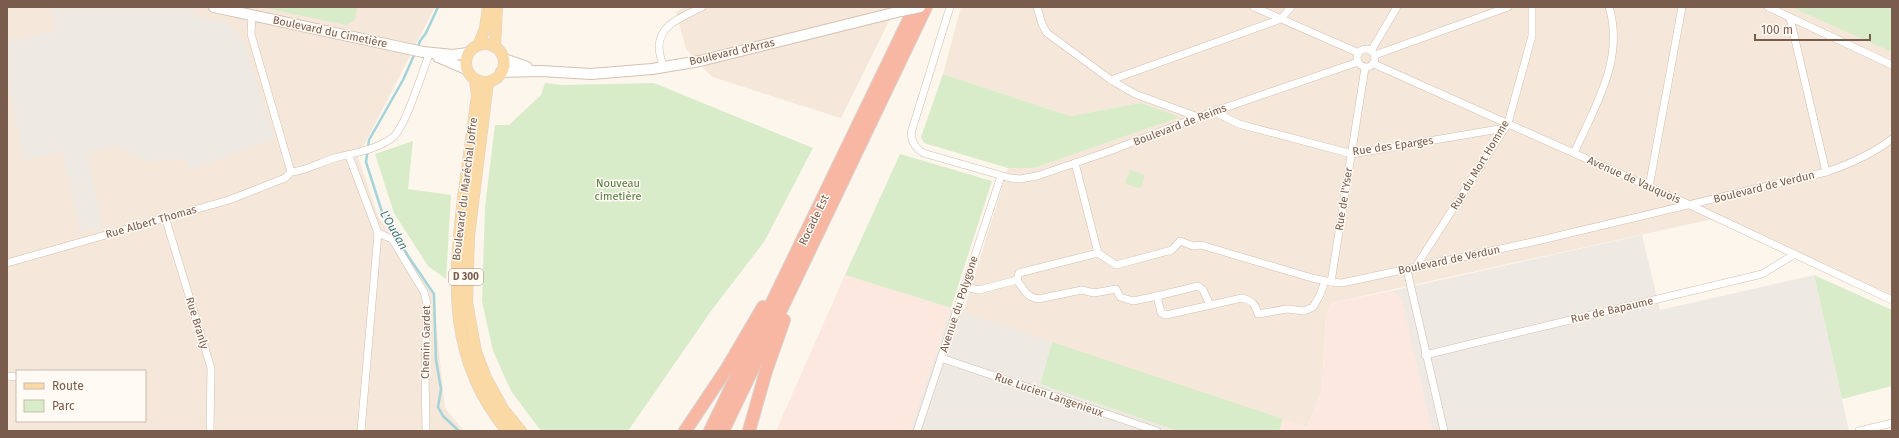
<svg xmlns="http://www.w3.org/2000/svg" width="1899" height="438" font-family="'Fira Sans',sans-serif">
	<rect width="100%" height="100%" fill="#fdf6ec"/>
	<g fill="#f5e8da" fill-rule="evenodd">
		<path d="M7,7H435L358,157L378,216L433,295L445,408L464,431H7ZM17,371H145V421H17Z"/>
		<path d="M685,7H896L841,118L712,77L686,49L676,12Z"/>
		<path d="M961,7H1892V297L1722,217L1531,259L1331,303L1326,315L1322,390L1307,427L963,313L1008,168H1034L1179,117L1141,103L1070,116L943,74Z"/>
	</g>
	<g fill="#fde8e0">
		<path d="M845,275L951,308L910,431H776Z"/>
		<path d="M1391,291L1401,296L1432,431H1279L1283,419L1307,427L1322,390L1326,315L1331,303Z"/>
	</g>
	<g fill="#efe9e4">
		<path d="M50,7H191L195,8L194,16L228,23L241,37L247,50L274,139L189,170L186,159L147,162L114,145L87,154L103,228L96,231L92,227L86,229L81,235L62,151L24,160L11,92L7,79V41L55,31Z"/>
		<path d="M1642,235L1660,310L1814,275L1849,431H1432L1401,297L1391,291Z"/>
		<path d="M951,308L1052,342L1040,384L1178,431H910Z"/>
	</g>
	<g fill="#d8ecc9">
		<path d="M260,7H357L355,20L346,25Z"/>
		<path d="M1791,7H1892V52Z"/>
		<path d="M943,74L1070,116L1141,103L1180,117L1034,168H1008L924,143L921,137Z"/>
		<path d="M545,83L563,85L654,83L813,148L764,242L711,311L628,431H541L511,391L493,351L482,301L485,207L495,125H509L541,95Z"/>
		<path d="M413,141L408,189L451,195L446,279L428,266L394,213L375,154Z"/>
		<path d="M900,154L992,181L951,308L845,275Z"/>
		<path d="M1130,170L1145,175L1141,188L1134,187L1125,183Z"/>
		<path d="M1814,275L1892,310V386L1842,399Z"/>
		<path d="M1052,342L1283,419L1279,431H1178L1040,384Z"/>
	</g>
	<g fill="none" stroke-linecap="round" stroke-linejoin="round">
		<g stroke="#a5d3da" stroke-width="2.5">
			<path d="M417,49L420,41L426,33L438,7"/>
			<path d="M415,53L403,80L369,140L366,162L383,215L410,259L434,294L436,360L441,389L438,407L443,416L459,431"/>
		</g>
		<defs>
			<g id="street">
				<path d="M950,7L911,133C912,143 915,147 923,153L1010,178L1020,179L1037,176L1110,151L1198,117L1358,62"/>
				<path d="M1037,7L1042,24L1047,33L1111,80L1135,94L1198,117"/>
				<path d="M1254,7L1359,53"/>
				<path d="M1768,7L1892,65"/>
				<path d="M252,16L251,34L291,172"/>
				<path d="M1790,18L1826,172"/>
				<circle cx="1366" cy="58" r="9"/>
				<path d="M1371,51L1397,7"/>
				<path d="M1375,55L1508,7"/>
				<path d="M1374,64L1690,205L1892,300"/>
				<path d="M663,66C661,60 659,51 659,45C661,23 685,16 702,7"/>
				<path d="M1111,80L1281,19L1291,7"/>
				<path d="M1215,112L1239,124L1352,154L1505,128"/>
				<path d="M1574,153C1595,107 1625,58 1609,7"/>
				<path d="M349,156L378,233L392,239L424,292L427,304L425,370L426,431"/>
				<path d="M1075,163L1098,253L1116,265L1172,250L1180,241L1193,246L1201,245L1312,278L1331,282L1342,283L1537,241L1826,172C1850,164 1871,155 1892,139"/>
				<path d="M291,172C306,171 320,162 335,158C353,153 376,150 392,138C405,129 422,72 429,55"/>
				<path d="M1649,187L1682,7"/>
				<path d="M165,217L211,368L210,431"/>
				<path d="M7,263L229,200L285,178L291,172"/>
				<path d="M1415,268L1508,123L1532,36V7"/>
				<path d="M1407,270L1444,431"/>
				<path d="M1017,280L1019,273L1098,253"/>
				<path d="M1331,282L1365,68"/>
				<path d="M965,287L979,290L1017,280C1023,289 1027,297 1038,299L1082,290L1094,293L1116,289L1120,297L1133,301L1157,296L1161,313L1166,315L1242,298C1253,301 1255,304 1258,314L1287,309L1304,311L1313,307L1320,295L1325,281"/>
				<path d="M1157,296L1198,286L1203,290L1210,305"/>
				<path d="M1425,355L1762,274L1795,254"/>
				<path d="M941,358L1157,431"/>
				<path d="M7,376L17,377"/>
				<path d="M361,431L378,233"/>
				<path d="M917,431L1001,176"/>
				<path d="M1859,431L1892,423"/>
			</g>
			<g id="secondary">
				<path d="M214,7L423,52L453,55L468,53"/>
				<path d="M438,57L466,69"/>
				<path d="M504,59L527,67"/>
				<path d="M501,72L541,71L591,74L652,69L700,61L901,11"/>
			</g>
			<g id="primary">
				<circle cx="485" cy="63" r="19"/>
				<path d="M479,44L485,29L488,7"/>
				<path d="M495,46L497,7"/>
				<path d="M475,79L477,96C472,130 468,164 463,198C453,284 448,360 507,431"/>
				<path d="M488,82L469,236L467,302L476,352L486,378L503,409L521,431"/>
			</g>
			<g id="highway">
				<path d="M685,431L726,370L763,307"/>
				<path d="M710,431L915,7"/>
				<path d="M723,431L926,7"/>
				<path d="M749,431L766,371L784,320"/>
			</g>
		</defs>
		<use href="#street" stroke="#d1beb0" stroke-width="8"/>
		<use href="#secondary" stroke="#d6c0b0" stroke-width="12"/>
		<use href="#primary" stroke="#dad1cd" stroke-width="12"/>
		<use href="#highway" stroke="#dad1cd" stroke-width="14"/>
		<use href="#street" stroke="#fff" stroke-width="7"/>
		<use href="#secondary" stroke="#fff" stroke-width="10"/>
		<use href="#primary" stroke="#fbd9a5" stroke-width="11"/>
		<use href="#highway" stroke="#f7b7a3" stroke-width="12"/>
		<defs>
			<path id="secondary-bridge" d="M901,11L920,7"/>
		</defs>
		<use href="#secondary-bridge" stroke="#d6c0b0" stroke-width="12" stroke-linecap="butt"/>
		<use href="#secondary-bridge" stroke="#fff" stroke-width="10"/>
	</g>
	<g text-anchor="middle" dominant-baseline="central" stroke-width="3" stroke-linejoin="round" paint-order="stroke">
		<rect fill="#fffaf3" stroke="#a28b7f" stroke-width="1" x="449" y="269" width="34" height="16" rx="3"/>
		<g font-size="10" font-weight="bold" fill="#7a5c4d">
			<text x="466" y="277">D 300</text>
		</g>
		<g font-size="11" fill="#7a5c4d" stroke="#fffaf3">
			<text transform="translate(330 32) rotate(12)">Boulevard du Cimetière</text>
			<text transform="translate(732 52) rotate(-13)">Boulevard d'Arras</text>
			<text transform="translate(1180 125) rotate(-21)">Boulevard de Reims</text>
			<text transform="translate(1393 146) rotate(-8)">Rue des Eparges</text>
			<text transform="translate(1480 165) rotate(-59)">Rue du Mort Homme</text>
			<text transform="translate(1634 180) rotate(24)">Avenue de Vauquois</text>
			<text transform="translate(1764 187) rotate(-14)">Boulevard de Verdun</text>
			<text transform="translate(465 189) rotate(-83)">Boulevard du Maréchal Joffre</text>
			<text transform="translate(1344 199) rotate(-81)">Rue de l'Yser</text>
			<text transform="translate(814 220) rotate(-64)">Rocade Est</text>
			<text transform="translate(151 222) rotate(-16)">Rue Albert Thomas</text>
			<text transform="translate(1449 260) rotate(-12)">Boulevard de Verdun</text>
			<text transform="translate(959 304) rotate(-72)">Avenue du Polygone</text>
			<text transform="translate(1612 310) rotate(-13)">Rue de Bapaume</text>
			<text transform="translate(197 323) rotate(73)">Rue Branly</text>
			<text transform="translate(426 342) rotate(-89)">Chemin Gardet</text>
			<text transform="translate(1049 395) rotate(19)">Rue Lucien Langenieux</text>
		</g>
		<g font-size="11" fill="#537a41" stroke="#fffaf3">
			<text x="618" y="183">Nouveau<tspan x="618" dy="13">cimetière</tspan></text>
		</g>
		<g font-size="12" font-style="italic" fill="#437c86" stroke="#fffaf3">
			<text transform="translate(394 230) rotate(60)">L'Oudan</text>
		</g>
	</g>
	<rect width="1899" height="438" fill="none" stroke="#7a5c4d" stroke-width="16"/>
	<rect x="16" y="370" width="130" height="52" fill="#fffaf3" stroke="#cabbb1"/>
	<rect x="24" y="383" width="20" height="6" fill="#fbd9a5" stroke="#cabbb1"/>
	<text x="52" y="390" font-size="12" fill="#7a5c4d">Route</text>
	<rect x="24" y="400" width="20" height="12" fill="#d8ecc9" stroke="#cabbb1"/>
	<text x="52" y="410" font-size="12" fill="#7a5c4d">Parc</text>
	<path d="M1755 34v6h115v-6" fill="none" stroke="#7a5c4d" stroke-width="2"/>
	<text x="1761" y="34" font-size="12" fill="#7a5c4d" stroke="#fffaf3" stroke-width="3" paint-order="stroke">100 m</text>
</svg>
